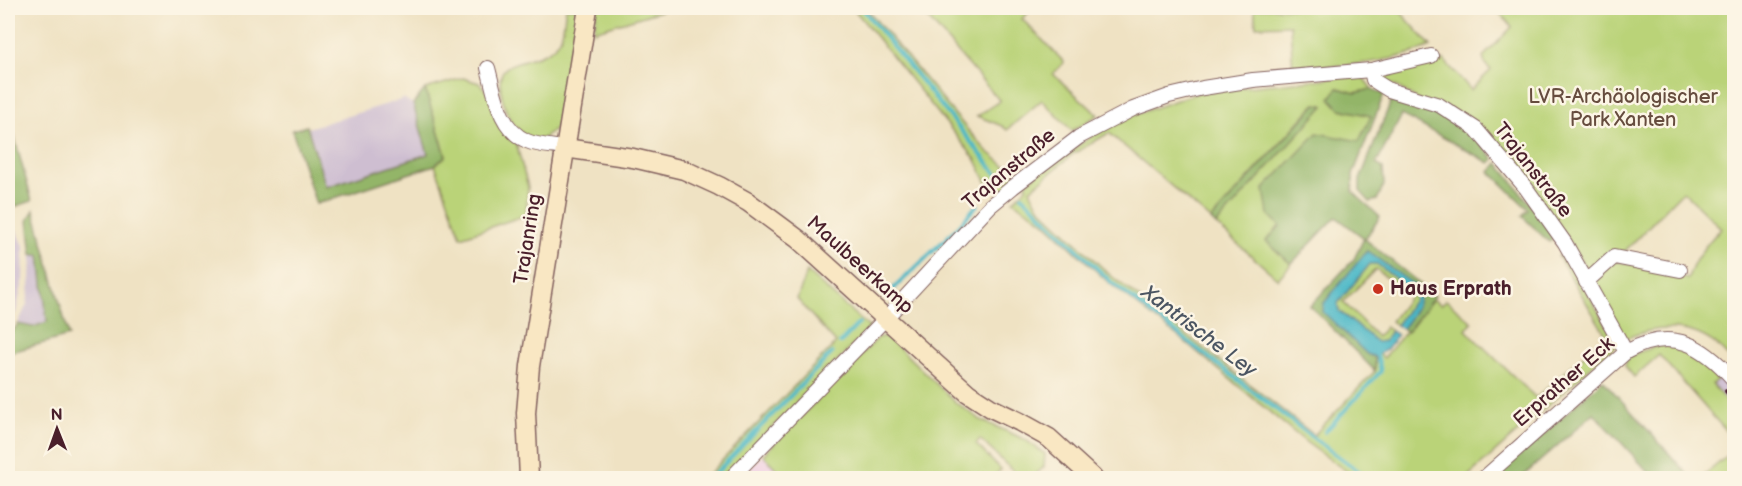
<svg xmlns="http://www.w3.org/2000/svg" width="1742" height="486" font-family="'Balsamiq Sans',sans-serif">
	<rect width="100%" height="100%" fill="#fcf5e5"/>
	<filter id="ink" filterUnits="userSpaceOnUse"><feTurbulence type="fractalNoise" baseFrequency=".0167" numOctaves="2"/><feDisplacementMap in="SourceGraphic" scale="12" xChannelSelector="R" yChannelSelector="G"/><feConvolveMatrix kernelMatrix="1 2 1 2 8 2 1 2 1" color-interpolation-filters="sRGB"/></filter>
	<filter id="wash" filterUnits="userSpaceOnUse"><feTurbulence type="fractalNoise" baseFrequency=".008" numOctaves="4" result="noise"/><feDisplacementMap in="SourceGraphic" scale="24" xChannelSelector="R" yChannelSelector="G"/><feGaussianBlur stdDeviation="1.35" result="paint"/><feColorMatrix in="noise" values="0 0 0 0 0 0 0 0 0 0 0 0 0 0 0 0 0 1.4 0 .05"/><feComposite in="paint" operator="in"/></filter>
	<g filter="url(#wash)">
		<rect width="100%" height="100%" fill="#efe2c3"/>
		<path fill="#f0d0e4" d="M763,455L785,478H740Z"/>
		<g fill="#cebed1">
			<path d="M404,99L413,104L428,154L326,187L308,128Z"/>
			<path d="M8,223L15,227L24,246L23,281L16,312L8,324V281L12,271L8,247Z"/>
			<path d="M32,255H40L47,322L33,327L18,324L27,304L31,278Z"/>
			<path d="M1721,376L1734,392V411L1711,384Z"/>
		</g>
		<g fill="#bad378" stroke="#827952" stroke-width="1.5">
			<path d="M566,8H579L559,121L554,130L547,134L545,138C540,139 533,141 527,138C523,135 510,121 509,117C504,108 497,82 502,73C511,56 547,63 560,39C564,31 564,17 566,8Z"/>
			<path d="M597,8H670L594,31Z"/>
			<path d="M853,8H866L967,129L986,150L1019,177L1004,190H995L986,181L976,160Z"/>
			<path d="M919,8H1033L1022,19L1064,62L1053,74L1098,115L1072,131L1042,100L1007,130L1002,126L977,116L1000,101Z"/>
			<path d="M1254,8H1397L1431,46C1389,65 1339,65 1293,69L1290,25L1256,26Z"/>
			<path d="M1495,8H1734V363C1728,357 1722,349 1714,343C1686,323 1652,326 1623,340L1591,282L1614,261L1640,265L1667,275L1688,279C1694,258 1707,244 1721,228L1683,191L1624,252L1616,255L1611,251L1589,272L1517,168L1398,87L1380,79L1381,75L1444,60L1471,90L1491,70L1485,64L1483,57L1512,27Z"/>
			<path d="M1361,75L1372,89L1355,93L1338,88L1340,109L1372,116L1359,141L1266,241L1291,264L1278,279L1216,225L1323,105L1315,104L1211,220L1109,133L1073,154L1030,190L1039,207L1110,275L1314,435L1375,371V357L1379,353L1384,358L1433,299L1441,305L1446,300L1472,322L1466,330L1536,398L1606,335L1558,256L1565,254L1617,344L1466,478H1356L1307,443L1184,341L1109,283L1043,221L1013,201L1027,187L1026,184L1048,165L1114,122L1200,92Z"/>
			<path d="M463,78L479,83L490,95L495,114L502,130L516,143L528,187L526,215L461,237L435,165L446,155L425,89Z"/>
			<path d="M1370,264H1377L1415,293V299L1396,325L1391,321L1410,296L1376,269L1343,302L1377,337L1386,327L1391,331L1384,341L1377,342L1339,311L1338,303Z"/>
			<path d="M807,272L870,328L723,478H705L836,343L797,299Z"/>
			<path d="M879,337H888L955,402L981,420L1024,439L1045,454L1044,467L1034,476H1018L980,439L976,444L1001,470L991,478H785L763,455Z"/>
			<path d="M1660,345C1694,347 1698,352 1723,374L1712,384L1734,411V440L1659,355L1634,377L1625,366L1628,356Z"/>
			<path d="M1734,450V478H1701Z"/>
		</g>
		<g fill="#93b568" stroke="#6e6a4a" stroke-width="1.5">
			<path d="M1338,88L1355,93L1372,89L1384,94L1353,175V192L1380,217L1365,239L1435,296L1407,332L1402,329L1415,310L1420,294L1367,251L1324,303L1367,354L1375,357V371L1310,306L1354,259L1364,238L1336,217L1291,264L1266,241L1280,226L1268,214L1264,189L1317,133L1359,141L1371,116L1340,109L1330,98Z"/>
			<path d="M425,89L446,156L435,165L316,204L292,130L307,126L326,187L428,154L413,104Z"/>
			<path d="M1393,96L1431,107L1467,128L1494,159L1490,163L1402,115L1376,164L1383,168L1384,185L1377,200L1370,202L1360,191V180Z"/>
			<path d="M1316,104L1324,106L1216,225L1211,220Z"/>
			<path d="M8,114L32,201L8,209V197L11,196L8,182Z"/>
			<path d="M1498,163L1556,237L1549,242L1522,216L1528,209L1490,172Z"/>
			<path d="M34,210L69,336L8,353V334L12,332L18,324L33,327L47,322L40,255H32L28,220Z"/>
			<path d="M1603,380L1691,478H1654L1594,413L1521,478H1495Z"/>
		</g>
		<path fill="#4cb8c7" stroke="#4b6c79" stroke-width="1.5" d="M1367,251L1417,287C1424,303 1411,316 1402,329L1396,325L1415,299L1414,293L1377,264H1370L1338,303L1339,311L1377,342L1384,341L1391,331L1397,335L1387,349L1375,357L1367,354L1323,312L1324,303Z"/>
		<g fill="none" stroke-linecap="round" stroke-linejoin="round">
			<g stroke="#4cb8c7" stroke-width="4">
				<path d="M862,8L1000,178"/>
				<path d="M1022,196L1112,283L1316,440L1368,478"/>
				<path d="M887,295L956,229L977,205"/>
				<path d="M840,343L859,323"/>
				<path d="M1325,432L1381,371L1377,355L1374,352"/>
				<path d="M711,478L832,353"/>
			</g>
		</g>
	</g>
	<g filter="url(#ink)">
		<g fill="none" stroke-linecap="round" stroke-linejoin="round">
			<defs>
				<g id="street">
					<path d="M488,68C495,94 499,129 527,141C538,146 552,146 565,148"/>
					<path d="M1371,70L1373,80L1389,90L1439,105L1476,129L1526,188L1565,243L1626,352"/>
					<path d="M1586,282L1614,257L1680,270"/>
					<path d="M731,478L886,318L990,206L1013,187L1079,137L1133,109L1169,96L1203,88L1253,80L1371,70L1431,56"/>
					<path d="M1484,478L1626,352C1672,326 1703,345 1734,380"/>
				</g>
				<g id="secondary">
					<path d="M565,148L633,158L684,170L719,186L748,202L798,239L968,393L991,408L1020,422L1049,438L1093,478"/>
					<path d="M529,478L526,413L530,366L588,8"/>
				</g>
			</defs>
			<use href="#street" stroke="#846360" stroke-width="16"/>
			<use href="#secondary" stroke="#846360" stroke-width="21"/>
			<use href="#street" stroke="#fff" stroke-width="14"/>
			<use href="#secondary" stroke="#f9e7c3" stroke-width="18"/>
			<path stroke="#4a1f2b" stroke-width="4" d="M1726,391L1734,401"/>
		</g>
	</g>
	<circle fill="#c8321e" stroke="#fcf5e5" stroke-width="2" cx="1378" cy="289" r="6"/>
	<g text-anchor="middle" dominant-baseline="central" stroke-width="5" stroke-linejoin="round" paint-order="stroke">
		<g font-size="20" fill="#664c3e" stroke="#fcf5e5">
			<text x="1623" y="97">LVR-Archäologischer<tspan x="1623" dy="23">Park Xanten</tspan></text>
		</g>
		<g font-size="20" fill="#4a1f2b" stroke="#fcf5e5">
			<text transform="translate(1009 169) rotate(-40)">Trajanstraße</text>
			<text transform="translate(1533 170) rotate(52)">Trajanstraße</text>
			<text transform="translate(528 239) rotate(-81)">Trajanring</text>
			<text transform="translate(860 265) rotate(42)">Maulbeerkamp</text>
			<text transform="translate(1564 382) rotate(-41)">Erprather Eck</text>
		</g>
		<g font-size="20" font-weight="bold" fill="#4a1f2b" stroke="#fcf5e5" text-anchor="start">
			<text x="1390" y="289">Haus Erprath</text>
		</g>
		<g font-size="21" font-style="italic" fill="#4b5562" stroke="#fcf5e5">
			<text transform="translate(1199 331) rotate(37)">Xantrische Ley</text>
		</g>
	</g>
	<rect width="1742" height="486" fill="none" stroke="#fcf5e5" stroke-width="30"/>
	<g transform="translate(57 429) rotate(359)" stroke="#fcf5e5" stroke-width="4.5" paint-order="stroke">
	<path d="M0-4.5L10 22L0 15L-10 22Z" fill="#4a1f2b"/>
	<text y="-9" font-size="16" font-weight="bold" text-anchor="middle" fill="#4a1f2b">N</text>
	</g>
</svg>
